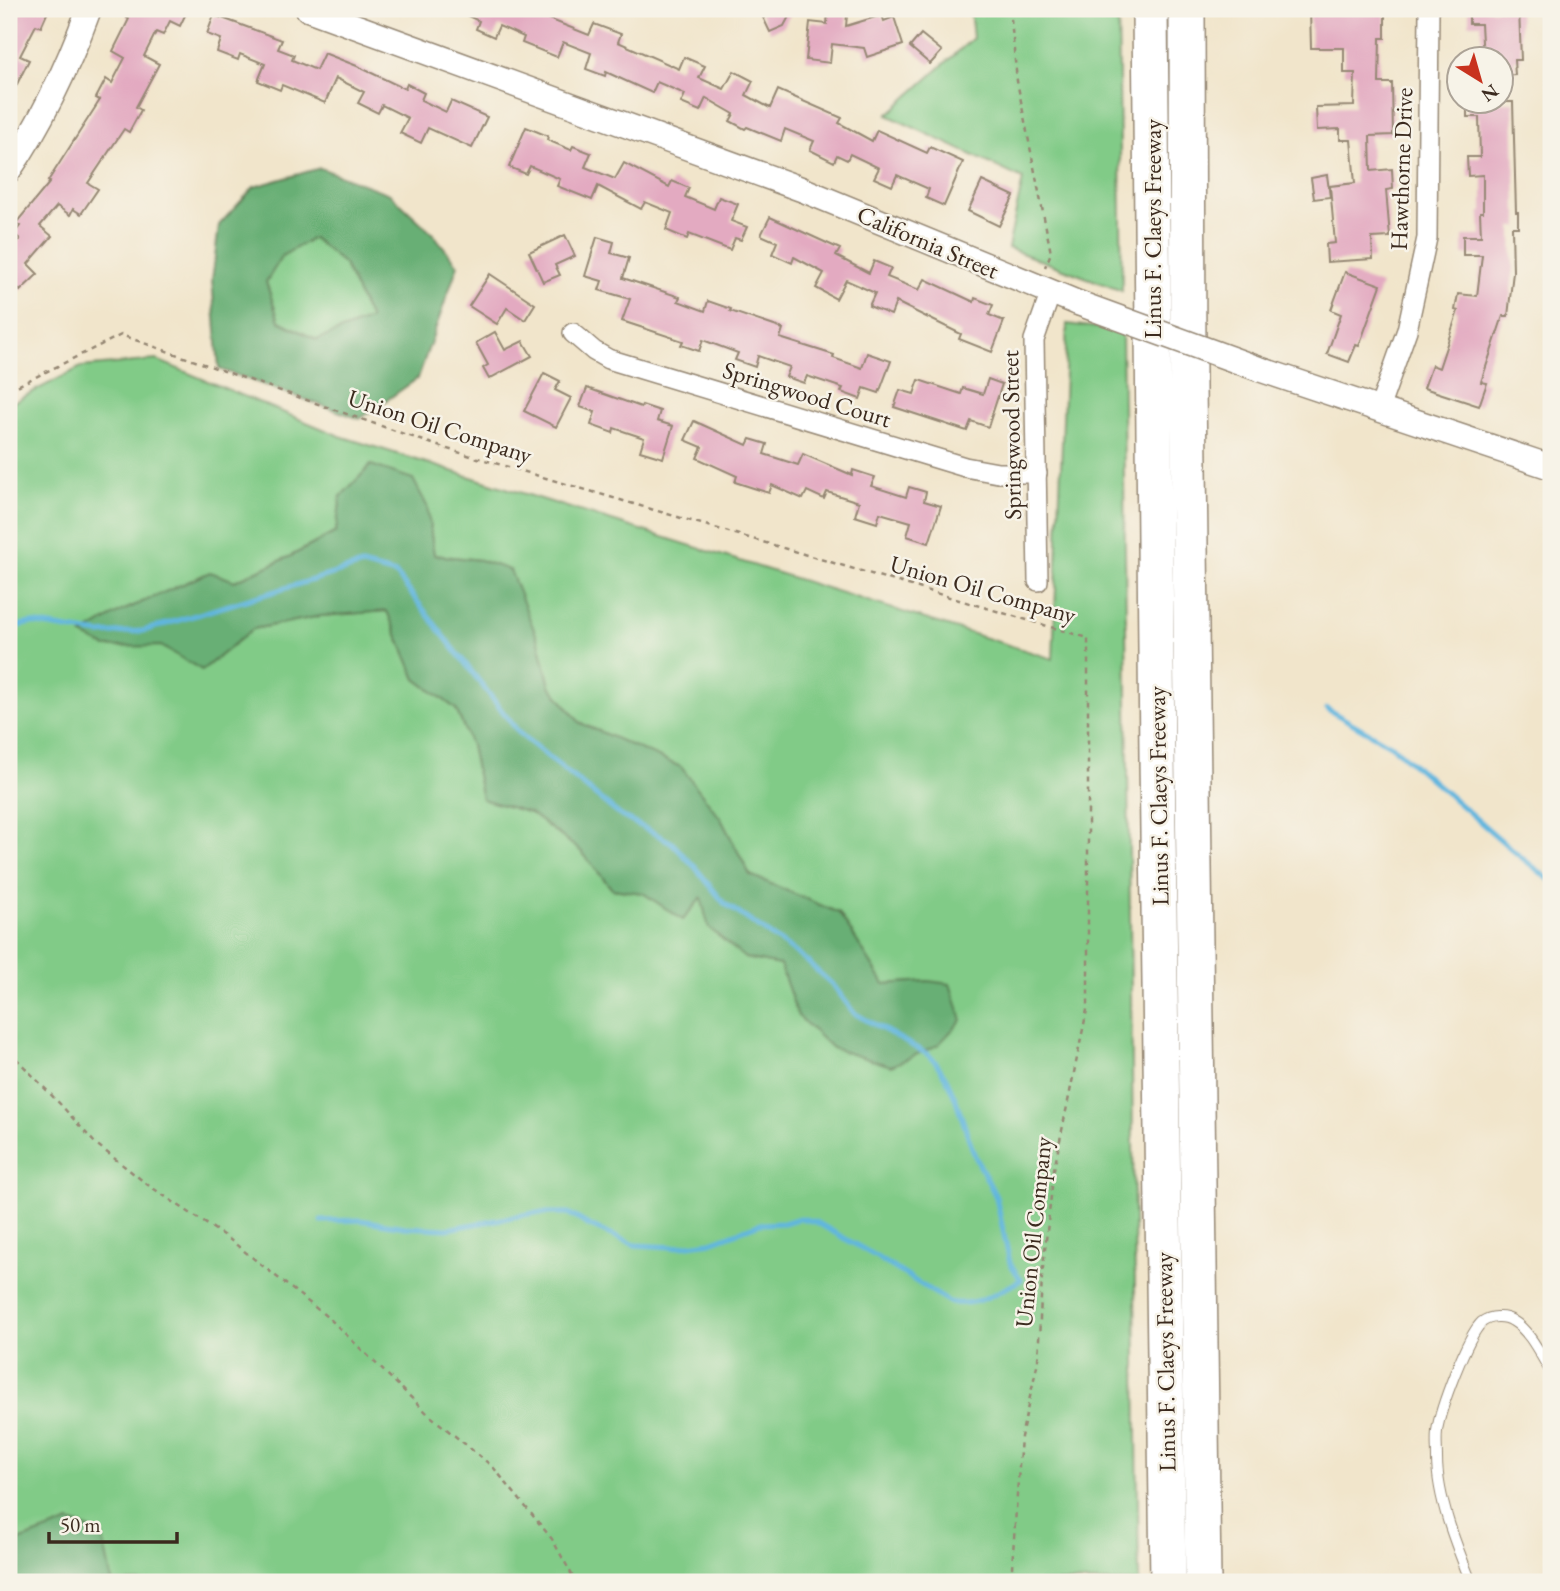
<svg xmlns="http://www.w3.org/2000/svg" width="1560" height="1591" font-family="'EB Garamond',serif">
	<rect width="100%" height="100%" fill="#f7f3e8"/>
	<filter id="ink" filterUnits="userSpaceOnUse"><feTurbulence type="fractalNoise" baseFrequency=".0143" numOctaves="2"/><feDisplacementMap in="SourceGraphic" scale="14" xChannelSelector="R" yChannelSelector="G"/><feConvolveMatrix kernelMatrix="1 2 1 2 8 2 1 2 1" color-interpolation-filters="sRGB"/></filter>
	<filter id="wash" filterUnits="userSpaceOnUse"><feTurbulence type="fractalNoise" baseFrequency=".00686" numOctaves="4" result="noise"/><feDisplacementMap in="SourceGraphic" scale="28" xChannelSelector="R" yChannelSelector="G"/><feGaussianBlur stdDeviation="1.57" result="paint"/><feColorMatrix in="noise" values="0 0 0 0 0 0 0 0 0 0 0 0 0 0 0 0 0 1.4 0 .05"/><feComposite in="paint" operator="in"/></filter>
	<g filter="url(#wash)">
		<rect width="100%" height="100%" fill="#f1e5cb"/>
		<g fill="#81cb87" stroke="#5e7a52" stroke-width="2" fill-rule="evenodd">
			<path d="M970,9H1118L1122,291L1008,248L1023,179L887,115L973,38Z"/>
			<path d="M313,238L344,264L370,319L317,340L279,321L266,282L282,256Z"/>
			<path d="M1067,324L1122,331L1139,1582H112L101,1533L70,1522L19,1541H9V404L81,367L157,360L340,436L1053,659ZM341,496L427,506L434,555L480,560L539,642L550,686L580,723L681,767L721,819L750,875L839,913L884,984L928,981L798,1016L780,965L745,958L710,928L701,897L683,920L643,893L612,889L582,852L530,813L482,799L471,745L456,709L416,679L387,611L321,616L253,629L202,670L161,646L83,635L120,612L210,572L234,581L291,556L336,532Z"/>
		</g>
		<g fill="#68af74" stroke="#526c49" stroke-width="2" fill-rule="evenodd">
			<path d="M320,168L390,194L434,235L458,265L418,378L360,419L219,369L212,280L219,225L254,187ZM313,238L344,264L370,319L317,340L279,321L266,282L282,256Z"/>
			<path d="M371,465L413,479L427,506L434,555L480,560L510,570L539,642L550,686L580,723L681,767L721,819L750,875L839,913L884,984L928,981L950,984L962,1020L938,1045L891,1066L832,1048L798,1016L780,965L745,958L709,928L701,898L683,920L643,893L612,889L582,852L530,813L482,799L471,745L456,709L416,679L387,611L321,616L253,629L202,670L161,646L106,647L82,635L120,612L210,572L235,581L291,556L336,532L341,496Z"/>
			<path d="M70,1522L102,1534L112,1582H9V1541H19Z"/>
		</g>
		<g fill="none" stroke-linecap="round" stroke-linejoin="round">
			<g stroke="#61b6de" stroke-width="5">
				<path d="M9,628L31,623L100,634L143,631L362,565L396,574L520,734L621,816L671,842L695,867L724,903L802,957L834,986L854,1013L927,1054L935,1061L946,1078L956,1100L974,1154L996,1197L1010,1263L1021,1280C998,1292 975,1308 949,1302L870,1253L816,1222L800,1218L784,1223L760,1224L711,1242L674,1247L635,1245L590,1226L568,1213H534L447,1229L405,1227L360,1220L321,1221"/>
				<path d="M1327,709L1392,746L1516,853L1551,881"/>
			</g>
		</g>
		<g id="blocks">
			<g fill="#e3aac1">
				<path d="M9,9H49L41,27L36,25L20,56L29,60L9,100Z"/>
				<path d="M132,9H188L180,26L170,21L163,35L156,32L144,56L159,64L136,107L141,110L129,132L124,129L88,183L98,189L81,214L73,209L70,215L57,206L40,226L52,236L28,264L38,274L20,291L9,279V249L20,239L14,234L20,226L16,223L50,182L48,181L100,100L96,98L106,79L112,83L125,58L113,51L129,19L127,18Z"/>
				<path d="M453,9H524L589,35L594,24L621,34L618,42L679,69L684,57L705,66L699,78L724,89L734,71L753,81L746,95L770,108L778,90L842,118L839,123L872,141L877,130L927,153L930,147L963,162L944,206L926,198L929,189L897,175L892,186L874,178L879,168L850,154L847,160L837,155L834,162L810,150L814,141L785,129L781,141L747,127L745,129L730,121L734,114L706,98L700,111L681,103L685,94L657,82L652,93L606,72L605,76L586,69L591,53L563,42L557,57L522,43L524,37L499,26L494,37L476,29L479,21Z"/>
				<path d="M759,9H793L784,26L770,32Z"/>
				<path d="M1310,9H1385V38H1380L1379,83H1392L1393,135L1370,136L1371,171L1392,169L1393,189L1386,190L1390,237L1372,238L1373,259L1327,262L1326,244L1335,243L1330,186L1355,183L1351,140H1340V129L1317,130L1316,107L1354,106L1355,73H1344V48H1311Z"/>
				<path d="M1469,9H1519L1521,60H1514L1515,75L1501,76V60H1483L1481,24H1469Z"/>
				<path d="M828,13L847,15L846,26L882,15L884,21L894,17L903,45L867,57L864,48L832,44L830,63L806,60L810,22L827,24Z"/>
				<path d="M214,15L282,40L278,49L294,55L292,60L316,70L324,53L357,66L405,89L407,84L424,93L421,100L446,112L451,101L487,117L472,148L428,128L421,143L400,133L408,118L382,105L378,113L358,103L364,92L336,78L325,103L282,85L280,90L258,81L265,64L240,54L238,60L217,52L221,39L207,34Z"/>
				<path d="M921,34L942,51L930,64L910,47Z"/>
				<path d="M1467,102H1513L1516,212H1518V227H1512L1513,272L1508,316H1503L1481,382L1487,383L1479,406L1424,388L1432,365L1439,368L1458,311L1455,310L1458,294L1477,296L1482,255H1463V236H1481L1480,212H1483V175L1468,176L1467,157H1480L1479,117H1467Z"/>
				<path d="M526,127L548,136L547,140L571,150L573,146L591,153L585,167L615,179L624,163L669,187L672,181L689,188L685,197L714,209L719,197L738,204L731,221L747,227L741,240L735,238L730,250L689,234L687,239L666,230L672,213L645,202L641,209L598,186L592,200L557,186L560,179L530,166L526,174L509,167Z"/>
				<path d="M1327,175L1330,197L1314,199L1311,178Z"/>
				<path d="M982,181L1014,196L999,226L968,211Z"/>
				<path d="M770,217L840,249L836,256L869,273L874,261L891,268L887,277L919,290L925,279L974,302L975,298L993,305L989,315L1004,321L992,352L959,339L961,334L896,302L891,315L869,306L875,293L846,280L836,299L816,288L824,273L794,257L792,263L772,254L777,242L761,235Z"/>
				<path d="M565,235L575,256L555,265L560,275L543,282L529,252Z"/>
				<path d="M597,237L614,242L611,253L629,258L623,278L680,297L678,301L705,311L708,301L731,309L730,311L783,329L780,338L834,355L833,358L862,368L867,353L891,361L879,393L864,388L860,399L841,392L843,388L807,376L804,383L786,377L790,367L758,356L755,367L735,360L738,353L703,340L699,351L681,345L683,341L622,321L630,299L599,290L602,281L585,276Z"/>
				<path d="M1345,272L1381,285L1359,346L1356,345L1349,362L1327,354L1341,314L1331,310Z"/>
				<path d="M490,274L535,304L525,320L507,308L497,324L469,306Z"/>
				<path d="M495,332L505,350L523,341L532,356L489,379L483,368L488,365L476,343Z"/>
				<path d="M544,373L560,381L555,390L571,398L556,427L524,411Z"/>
				<path d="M988,379L1002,384L988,427L971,421L967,431L894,407L900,390L914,394L919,380L961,394L963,388L983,394Z"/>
				<path d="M587,388L641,407L642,405L660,411L657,421L673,426L663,458L640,451L644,438L614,428L613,433L591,425L595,412L580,407Z"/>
				<path d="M694,421L747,445L750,439L767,444L764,454L798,465L803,454L852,475L853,470L875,477L871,486L906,497L909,487L926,492L924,501L941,506L929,543L907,536L911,522L880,513L877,523L855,516L859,502L827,492L824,499L807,491L803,499L772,485L769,493L735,482L737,476L697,458L702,447L685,440Z"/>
			</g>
		</g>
	</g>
	<g filter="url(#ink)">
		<use href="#blocks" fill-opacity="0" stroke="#968874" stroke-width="2"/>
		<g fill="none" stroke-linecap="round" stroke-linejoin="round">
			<defs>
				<path id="service" d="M1471,1582C1456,1545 1437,1498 1437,1458C1437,1449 1436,1440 1437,1431C1440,1409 1467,1336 1482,1322C1490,1316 1504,1315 1513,1321C1530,1331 1541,1356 1551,1372"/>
				<g id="minor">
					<path d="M573,333L594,351L608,359L965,467L998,473H1037"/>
					<path d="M1379,409L1407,330L1427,238L1429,9"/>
					<path d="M1038,581L1034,340L1051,292"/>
				</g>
				<g id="tertiary">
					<path d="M308,9L801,189L1078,303"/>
					<path d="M9,170C44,119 68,66 89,9"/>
					<path d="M1259,369L1551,467"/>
				</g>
				<g id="motorway">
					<path d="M1150,9L1157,757L1168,1582"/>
					<path d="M1187,9L1188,386L1203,1582"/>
				</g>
			</defs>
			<use href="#service" stroke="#968874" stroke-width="12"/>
			<use href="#minor" stroke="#968874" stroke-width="22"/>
			<use href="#tertiary" stroke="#968874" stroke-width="27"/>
			<use href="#motorway" stroke="#968874" stroke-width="38"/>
			<g stroke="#968874" stroke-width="2.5" stroke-dasharray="5 5" stroke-linecap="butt">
				<path d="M1010,9L1017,81L1051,253L1045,267"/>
				<path d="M9,390L121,335L444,448L1088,638V1005L1054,1169L1042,1276L1038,1361L1021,1437L1011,1582"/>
				<path d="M9,1051L61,1105L95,1143L148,1185L229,1239L331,1320L428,1414L493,1467L552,1539L576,1582"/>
			</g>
			<use href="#service" stroke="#fff" stroke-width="10"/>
			<use href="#minor" stroke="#fff" stroke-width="19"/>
			<use href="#tertiary" stroke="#fff" stroke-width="24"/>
			<use href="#motorway" stroke="#fff" stroke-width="35"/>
			<defs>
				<path id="tertiary-bridge" d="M1078,303L1259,369"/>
			</defs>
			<use href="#tertiary-bridge" stroke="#968874" stroke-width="27" stroke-linecap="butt"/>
			<use href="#tertiary-bridge" stroke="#fff" stroke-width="24"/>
		</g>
	</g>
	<g text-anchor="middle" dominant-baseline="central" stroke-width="5" stroke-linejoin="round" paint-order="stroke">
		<g font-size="24" fill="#3b2a1e" stroke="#f7f3e8">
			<text transform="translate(1401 169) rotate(-88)">Hawthorne Drive</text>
			<text transform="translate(1152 229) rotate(-90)">Linus F. Claeys Freeway</text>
			<text transform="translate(928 242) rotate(23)">California Street</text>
			<text transform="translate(807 394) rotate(17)">Springwood Court</text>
			<text transform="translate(440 426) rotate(18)">Union Oil Company</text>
			<text transform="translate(1011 435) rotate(-91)">Springwood Street</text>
			<text transform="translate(983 589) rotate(16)">Union Oil Company</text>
			<text transform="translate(1158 796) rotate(-91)">Linus F. Claeys Freeway</text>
			<text transform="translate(1033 1232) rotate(-84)">Union Oil Company</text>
			<text transform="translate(1165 1362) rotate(-91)">Linus F. Claeys Freeway</text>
		</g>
	</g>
	<rect width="1560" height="1591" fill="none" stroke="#f7f3e8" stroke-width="35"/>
	<g transform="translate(1480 80) rotate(143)"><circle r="33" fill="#f7f3e8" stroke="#aca397" stroke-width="2"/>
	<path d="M0-5L12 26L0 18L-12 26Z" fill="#c8321e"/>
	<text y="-10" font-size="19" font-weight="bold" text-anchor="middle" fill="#3b2a1e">N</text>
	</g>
	<path d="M49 1532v10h128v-10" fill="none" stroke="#3b2a1e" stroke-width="3.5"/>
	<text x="60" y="1532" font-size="21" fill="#3b2a1e" stroke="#f7f3e8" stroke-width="5" paint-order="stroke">50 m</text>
</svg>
